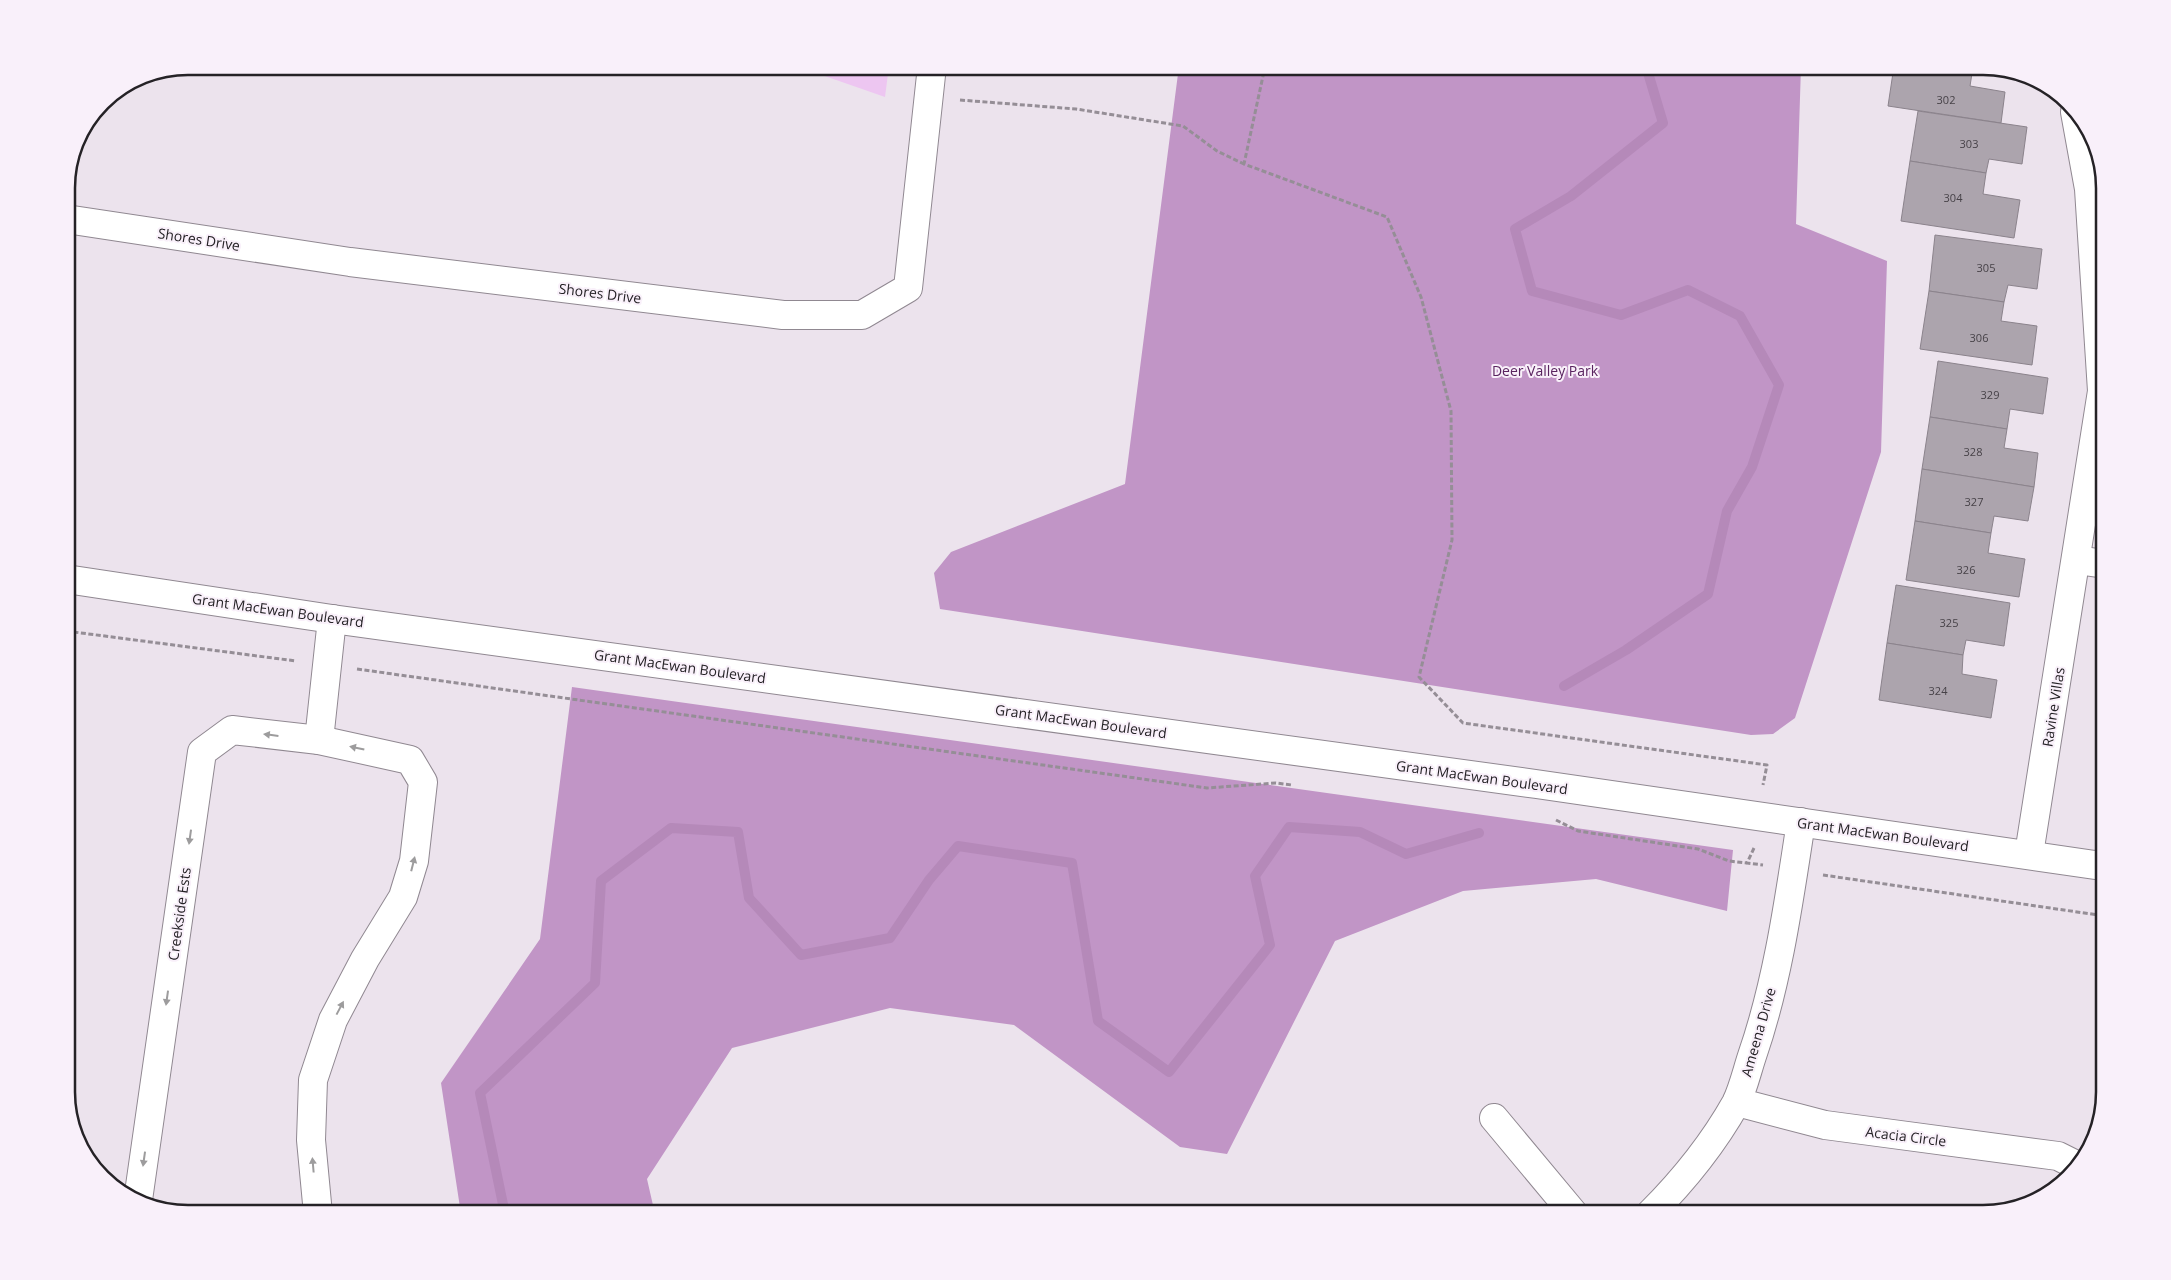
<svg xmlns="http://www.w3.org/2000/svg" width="2171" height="1280" font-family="'Open Sans',sans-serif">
	<rect width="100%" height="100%" fill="#ece3ed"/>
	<path fill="#edc6f1" d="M796,66H889L885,97Z"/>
	<g fill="#c195c6">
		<path d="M1179,66H1801L1796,224L1887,261L1881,452L1795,718L1773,734L1751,735L940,609L934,573L951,552L1125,484Z"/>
		<path d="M572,687L1733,850L1727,911L1596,879L1463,891L1335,941L1227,1154L1180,1147L1014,1025L890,1008L732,1048L647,1179L655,1214H461L441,1083L540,939Z"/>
	</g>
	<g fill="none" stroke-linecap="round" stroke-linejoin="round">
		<g stroke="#b589b9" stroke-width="10">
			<path d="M1564,686L1626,650L1708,594L1727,511L1752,467L1779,385L1740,316L1688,290L1621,315L1532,291L1515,229L1571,196L1663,123L1646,66"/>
			<path d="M505,1214L480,1093L595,983L601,881L671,828L738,832L749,898L801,955L890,938L929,880L958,846L1072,863L1098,1021L1169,1072L1270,945L1255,876L1289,827L1360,832L1406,854L1479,833"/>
		</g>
	</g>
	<g fill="#aca4ad" stroke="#8b838c">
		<path d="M1894,66L1973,67L1970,86L2005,92L2001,123L1888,106Z"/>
		<path d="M1918,111L2027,127L2022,164L1989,159L1986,173L1910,161Z"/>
		<path d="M1910,161L1986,173L1983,194L2020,200L2014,238L1901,221Z"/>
		<path d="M1935,235L2042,249L2037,289L2008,285L2004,302L1929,291Z"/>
		<path d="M1929,291L2004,302L2001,321L2037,326L2032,365L1920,349Z"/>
		<path d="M1938,361L2048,378L2043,414L2010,409L2007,429L1930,417Z"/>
		<path d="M1930,417L2007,429L2004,448L2038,453L2034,487L1922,469Z"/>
		<path d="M1922,469L2034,487L2028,521L1994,516L1991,533L1915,521Z"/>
		<path d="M1915,521L1991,533L1988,553L2025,559L2019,597L1906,580Z"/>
		<path d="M1896,585L2010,603L2004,646L1966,640L1963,655L1887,643Z"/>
		<path d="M1887,643L1963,655L1962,674L1997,680L1991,718L1879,700Z"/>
	</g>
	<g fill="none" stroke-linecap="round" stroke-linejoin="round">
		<defs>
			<g id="minor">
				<path d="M66,219L350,262L783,315H862L908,288L932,66"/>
				<path d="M2077,560L2105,564"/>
				<path d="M319,740L332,619"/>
				<path d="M2029,854L2102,391L2089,189L2075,112"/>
				<path d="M1737,1102L1825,1125L2058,1156L2076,1165"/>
				<path d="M1494,1118L1574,1214"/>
				<path d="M138,1200L202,752L232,730L319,740L410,760L423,782L414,861L403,897L365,959L333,1020L313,1080L311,1140L318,1214"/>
			</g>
			<path id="tertiary" d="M1650,1214C1683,1181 1713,1144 1736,1103C1743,1089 1747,1071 1752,1056C1778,981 1789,900 1801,822"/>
			<path id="secondary" d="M66,579L332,619L1536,784L2095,865L2105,864"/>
		</defs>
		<use href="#minor" stroke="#908891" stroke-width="30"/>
		<use href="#tertiary" stroke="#908891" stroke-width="30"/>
		<use href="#secondary" stroke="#908891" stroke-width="30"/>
		<g stroke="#958e96" stroke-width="3" stroke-dasharray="5 2.5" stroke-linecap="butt">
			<path d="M1268,66L1263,76L1244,164L1387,217L1421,297L1451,411L1452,540L1419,677L1463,723L1767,765L1763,785"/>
			<path d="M960,100L1076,109L1183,126L1217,151L1244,164"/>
			<path d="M66,631L296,661"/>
			<path d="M357,669L1207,788L1276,783L1292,785"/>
			<path d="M1556,820L1578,831L1698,849L1729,861L1747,863"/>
			<path d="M1754,848L1747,863L1763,865"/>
			<path d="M1823,875L2105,916"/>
		</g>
		<use href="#minor" stroke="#fff" stroke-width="28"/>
		<use href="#tertiary" stroke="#fff" stroke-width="28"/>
		<use href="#secondary" stroke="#fff" stroke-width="28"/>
	</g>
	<defs><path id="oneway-solid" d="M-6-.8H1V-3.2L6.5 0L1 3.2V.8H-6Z" transform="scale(1.25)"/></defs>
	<g fill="#9d9c9d">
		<use href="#oneway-solid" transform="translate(271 735) rotate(-173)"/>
		<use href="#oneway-solid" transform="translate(357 748) rotate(-168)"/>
		<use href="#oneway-solid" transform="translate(190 837) rotate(98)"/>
		<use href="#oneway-solid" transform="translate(413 864) rotate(-76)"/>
		<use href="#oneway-solid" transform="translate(167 998) rotate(98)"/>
		<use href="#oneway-solid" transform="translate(340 1008) rotate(-62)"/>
		<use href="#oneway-solid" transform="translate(144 1159) rotate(98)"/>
		<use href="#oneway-solid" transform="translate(313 1165) rotate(-95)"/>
	</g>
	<g text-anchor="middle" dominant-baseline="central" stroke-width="4" stroke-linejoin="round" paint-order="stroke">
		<g font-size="11" fill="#474248">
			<text x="1946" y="99">302</text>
			<text x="1969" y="143">303</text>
			<text x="1953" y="197">304</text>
			<text x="1986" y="267">305</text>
			<text x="1979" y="337">306</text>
			<text x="1990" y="394">329</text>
			<text x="1973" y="451">328</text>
			<text x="1974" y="501">327</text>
			<text x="1966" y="569">326</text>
			<text x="1949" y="622">325</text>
			<text x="1938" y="690">324</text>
		</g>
		<g font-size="14" fill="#252226" stroke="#f9f0fa">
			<text transform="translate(199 239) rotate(9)">Shores Drive</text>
			<text transform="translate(600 293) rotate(7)">Shores Drive</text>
			<text transform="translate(278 610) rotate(8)">Grant MacEwan Boulevard</text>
			<text transform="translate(680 666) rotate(8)">Grant MacEwan Boulevard</text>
			<text transform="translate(2053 707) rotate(-81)">Ravine Villas</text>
			<text transform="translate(1081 721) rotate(8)">Grant MacEwan Boulevard</text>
			<text transform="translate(1482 777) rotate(8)">Grant MacEwan Boulevard</text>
			<text transform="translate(1883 834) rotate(8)">Grant MacEwan Boulevard</text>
			<text transform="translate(179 914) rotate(-82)">Creekside Ests</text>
			<text transform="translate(1758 1032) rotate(-74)">Ameena Drive</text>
			<text transform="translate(1906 1136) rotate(7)">Acacia Circle</text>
		</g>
		<g font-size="14" fill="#5a2460" stroke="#f9f0fa">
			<text x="1545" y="370">Deer Valley Park</text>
		</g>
	</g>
	<path d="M0 0H2171V1280H0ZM188 75H1983A113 113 0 0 1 2096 188V1092A113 113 0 0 1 1983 1205H188A113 113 0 0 1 75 1092V188A113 113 0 0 1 188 75Z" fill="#f9f0fa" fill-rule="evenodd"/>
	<path fill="none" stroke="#252226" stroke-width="2.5" d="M188 75H1983A113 113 0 0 1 2096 188V1092A113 113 0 0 1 1983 1205H188A113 113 0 0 1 75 1092V188A113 113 0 0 1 188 75Z"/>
</svg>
